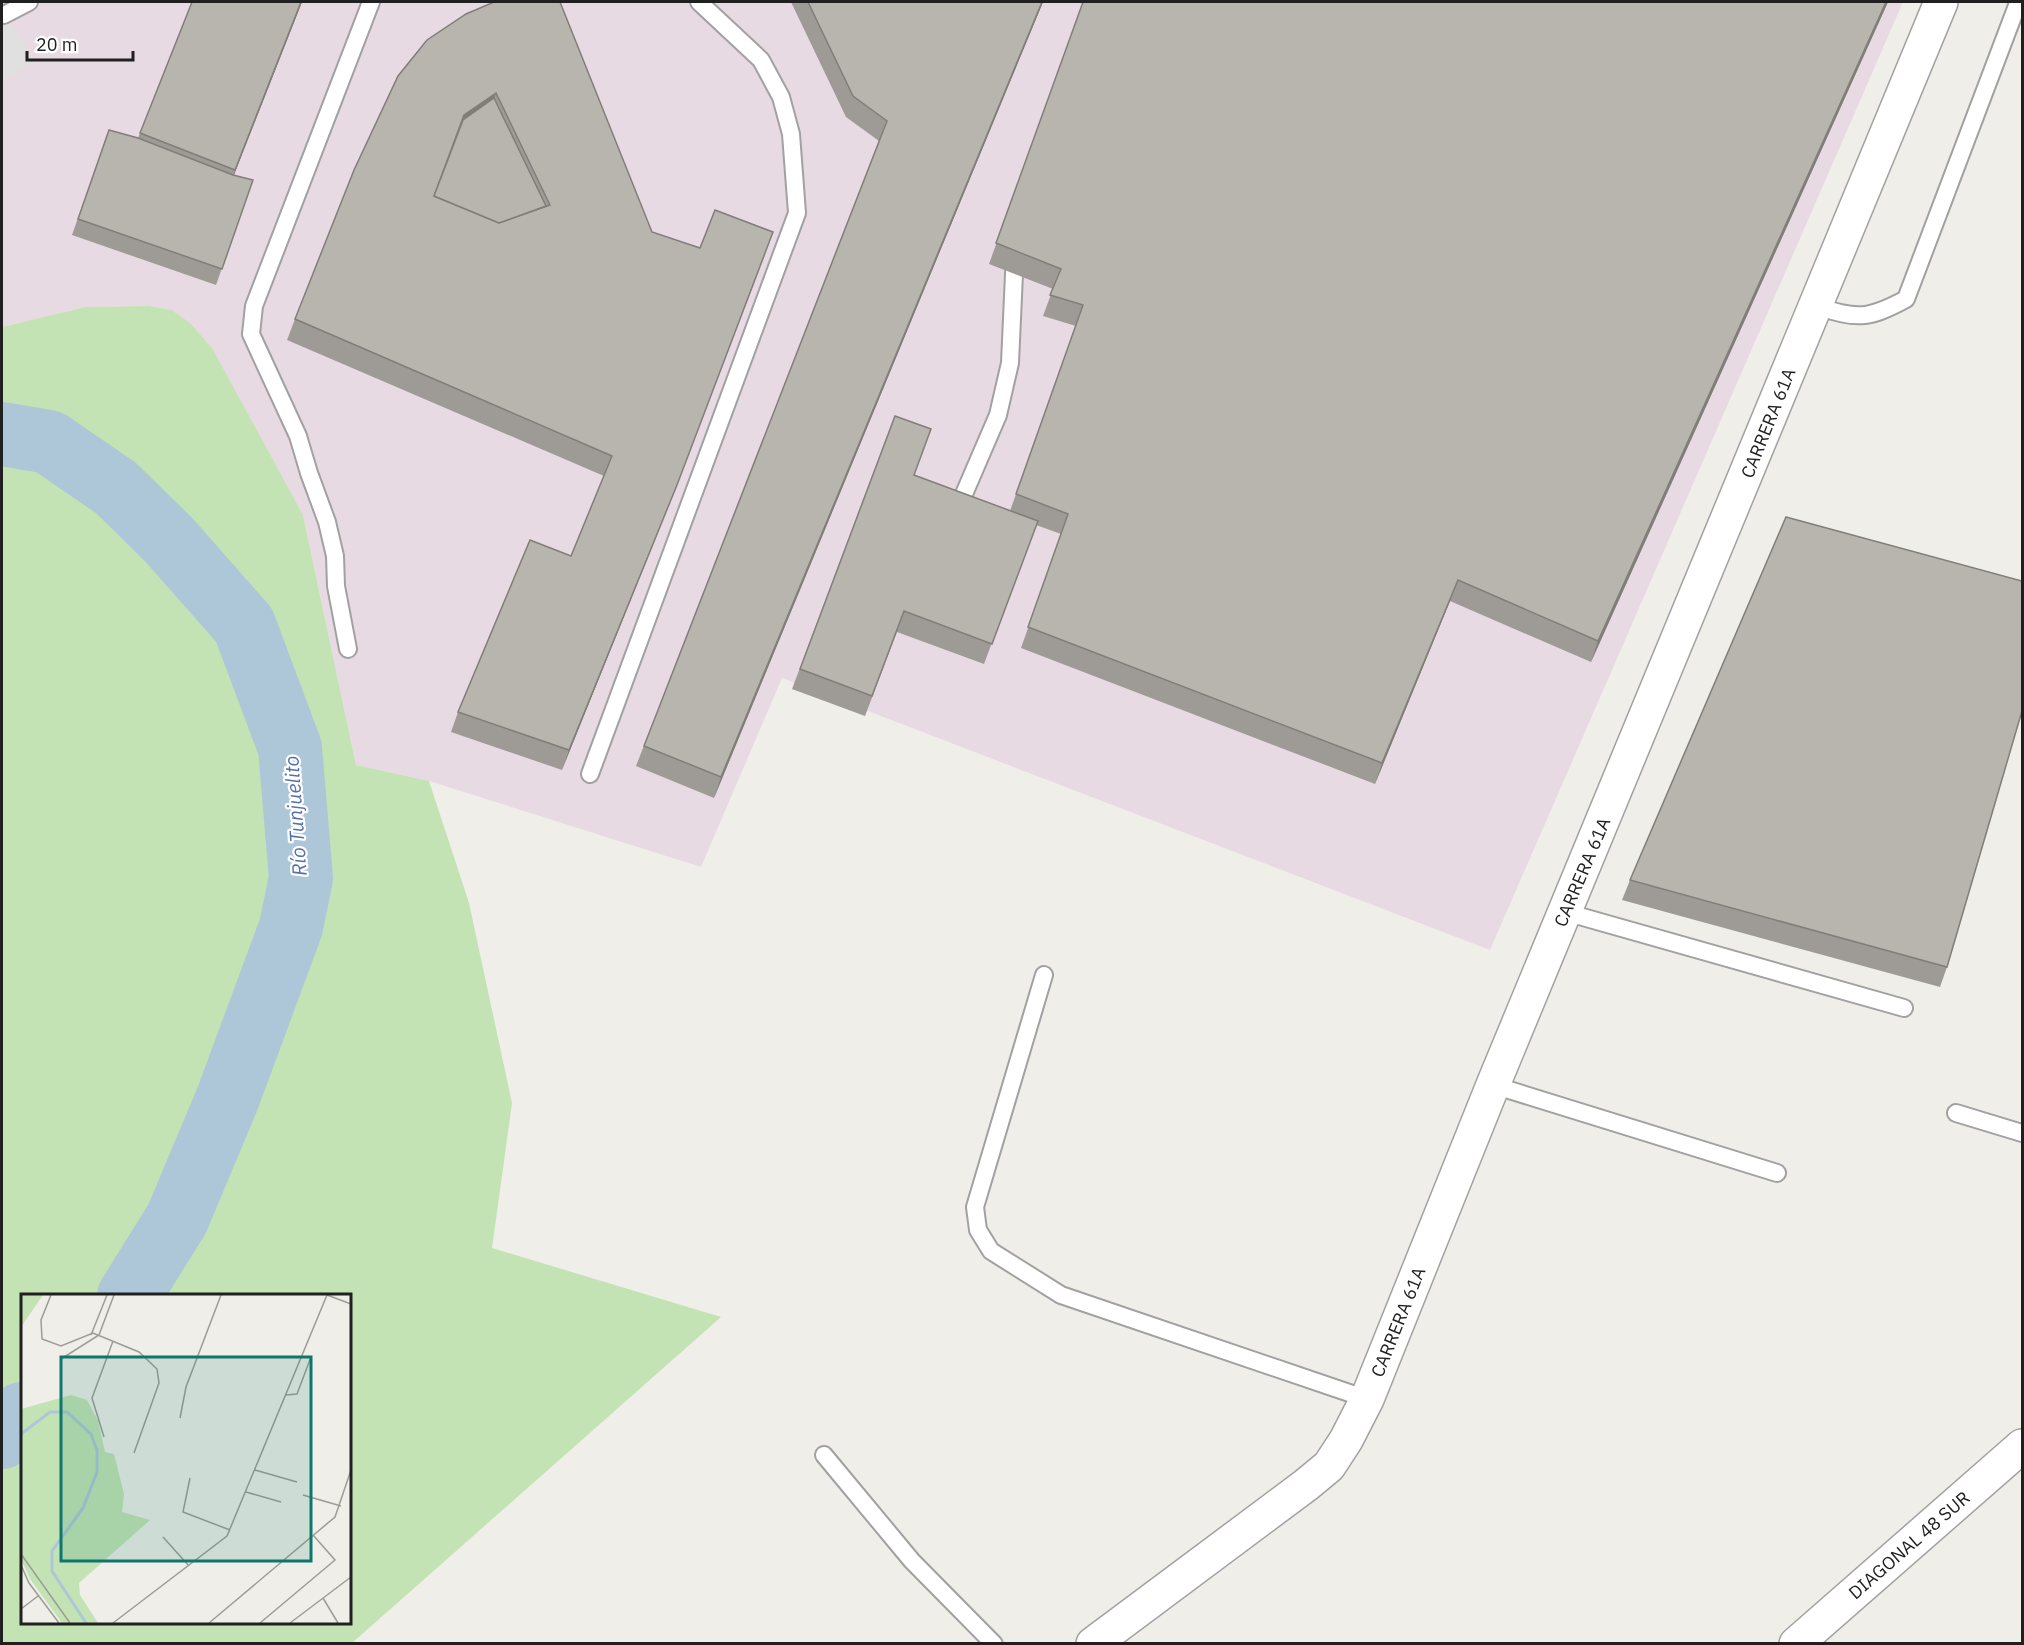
<svg xmlns="http://www.w3.org/2000/svg" width="2024" height="1645" font-family="'IBM Plex Sans',sans-serif">
	<rect width="100%" height="100%" fill="#efeee8"/>
	<path fill="#e8dae3" d="M2,2H1903L1490,950L782,678L701,867L429,781L356,765L303,515L190,323L172,310L149,306L85,307L2,327Z"/>
	<path fill="#c3e3b4" fill-rule="evenodd" d="M149,306L172,310L190,323L212,348L303,515L356,765L429,781L469,903L512,1103L492,1248L721,1317L352,1643H2V327L85,307ZM22,1296H350V1622H22Z"/>
	<path fill="#e0e0e0" d="M2,11L35,60L2,83Z"/>
	<g fill="none" stroke-linecap="round" stroke-linejoin="round">
		<g stroke="#adc7d8" stroke-width="64">
			<path d="M2,434L49,442L116,488L169,540L244,625L290,748L301,878L291,927L227,1100L177,1219L129,1296"/>
			<path d="M2,1437L22,1414"/>
		</g>
		<defs>
			<g id="service">
				<path d="M4,15L29,2"/>
				<path d="M1816,306C1857,319 1867,320 1906,299L2018,3"/>
				<path d="M964,494L998,415L1010,363L1015,252"/>
				<path d="M348,649L336,586L335,556L327,522L309,473L298,436L251,334L254,306L371,2"/>
				<path d="M590,774L797,213L791,134L781,97L761,60L699,2"/>
				<path d="M1565,912L1904,1008"/>
				<path d="M1044,975L975,1207L978,1230L991,1251L1061,1295L1367,1399"/>
				<path d="M1493,1085L1777,1173"/>
				<path d="M1956,1113L2022,1133"/>
				<path d="M824,1455L912,1561L994,1644"/>
			</g>
			<path id="minor" d="M1796,1644L2022,1446"/>
			<path id="tertiary" d="M1093,1644L1306,1485L1329,1466L1346,1440L1367,1399L1493,1085L1941,2"/>
		</defs>
		<use href="#service" stroke="#a1a1a1" stroke-width="20"/>
		<use href="#minor" stroke="#a1a1a1" stroke-width="36"/>
		<use href="#tertiary" stroke="#a1a1a1" stroke-width="36"/>
		<use href="#service" stroke="#fff" stroke-width="16"/>
		<use href="#minor" stroke="#fff" stroke-width="33"/>
		<use href="#tertiary" stroke="#fff" stroke-width="33"/>
	</g>
	<g fill="#9e9b96">
		<path d="M192,2H302L234,175L253,180L216,285L72,235L109,130L138,138Z"/>
		<path d="M494,2L669,505L562,770L451,732L458,712L571,556L604,476L287,340L295,319Z"/>
		<path d="M791,2H1043L714,798L636,766L879,141L846,117Z"/>
		<path d="M1083,2H1888L1591,662L1450,601L1375,784L1021,648L1061,534L1036,525L984,664L897,632L865,716L792,689L895,416L914,475L1010,511L1076,326L1043,316L1053,289L989,264Z"/>
		<path d="M1630,880L1947,967L1940,987L1622,900Z"/>
	</g>
	<g fill="#817e7a">
		<path d="M301,2H302L228,190L235,170Z"/>
		<path d="M1042,2H1043L714,798L721,777Z"/>
		<path d="M1886,2H1888L1591,662L1598,641Z"/>
		<path d="M496,93L489,114L457,136L464,115Z"/>
		<path d="M766,252L669,505L562,770L569,750Z"/>
		<path d="M1458,580L1450,601L1375,784L1382,763Z"/>
	</g>
	<g fill="#b8b4ae" stroke="#817e7a" stroke-width="1.5" fill-rule="evenodd">
		<path d="M192,2H301L235,170L140,133Z"/>
		<path d="M494,2H560L652,232L700,248L715,210L773,232L677,485L569,750L458,712L530,540L571,556L612,456L295,319L354,170L398,76L427,40L466,14ZM496,93L550,205L499,223L434,196L464,115Z"/>
		<path d="M808,2H1042L721,777L644,746L887,121L853,96Z"/>
		<path d="M1083,2H1886L1598,641L1458,580L1382,763L1028,627L1068,514L1016,494L1083,305L1050,295L1061,269L996,243Z"/>
		<path d="M494,98L546,206L499,223L434,196L463,120Z"/>
		<path d="M109,130L138,138L233,175L253,180L222,269L78,219Z"/>
		<path d="M895,416L931,429L914,475L1038,521L992,644L904,611L872,696L800,669Z"/>
		<path d="M1786,517L2022,581V711L1947,967L1630,880Z"/>
	</g>
	<g text-anchor="middle" dominant-baseline="central" stroke-width="4.5" stroke-linejoin="round" paint-order="stroke">
		<g font-size="18" fill="#202020" stroke="#fff">
			<text transform="translate(1768 423) rotate(-68)">CARRERA 61A</text>
			<text transform="translate(1582 872) rotate(-67)">CARRERA 61A</text>
			<text transform="translate(1398 1322) rotate(-68)">CARRERA 61A</text>
			<text transform="translate(1909 1545) rotate(-41)">DIAGONAL 48 SUR</text>
		</g>
		<g font-size="20" font-style="italic" fill="#5771a5" stroke="#fff">
			<text transform="translate(295 816) rotate(-94)">Río Tunjuelito</text>
		</g>
	</g>
	<g transform="translate(21 1294)">
		<rect width="330" height="330" fill="#efeee8"/>
		<path d="M0,1H22L0,33ZM50,101L66,106L77,127L84,158L93,160L103,200L101,218L129,226L58,289L59,301L77,329H41L9,285L0,265V115Z" fill="#c3e3b4"/>
		<path fill="none" stroke="#adc7d8" stroke-width="3" d="M0,140L29,118H46L70,140L76,156V178L62,214L31,257V277L65,329"/>
		<path fill="none" stroke="#9c9c98" stroke-width="1.5" d="M30,1L20,26L21,45L40,52L72,39L118,58L136,75L138,89L113,159M306,1L330,10M70,41L86,1M40,65L78,41L93,1M265,101L276,100L290,63M159,124L165,93L200,1M83,143L71,104L92,47M234,176L276,188M169,184L162,218L209,236M225,198L260,208M282,201L320,212M142,243L168,272M0,260L49,329M0,271L8,289L38,329M302,304L317,329M0,315L17,302M92,329L206,242L306,1M188,329L314,223L330,176M239,329L314,266L292,241M269,329L330,283"/>
		<path fill="#0f766e" fill-opacity="0.15" stroke="#0f766e" stroke-width="3" d="M40,63H290V267H40Z"/>
		<rect width="330" height="330" fill="none" stroke="#202020" stroke-width="3"/>
	</g>
	<rect width="2024" height="1645" fill="none" stroke="#202020" stroke-width="6"/>
	<path d="M27 51v9h106v-9" fill="none" stroke="#202020" stroke-width="3"/>
	<text x="36" y="51" font-size="18" fill="#202020" stroke="#ffffff" stroke-width="4.5" paint-order="stroke">20 m</text>
</svg>
